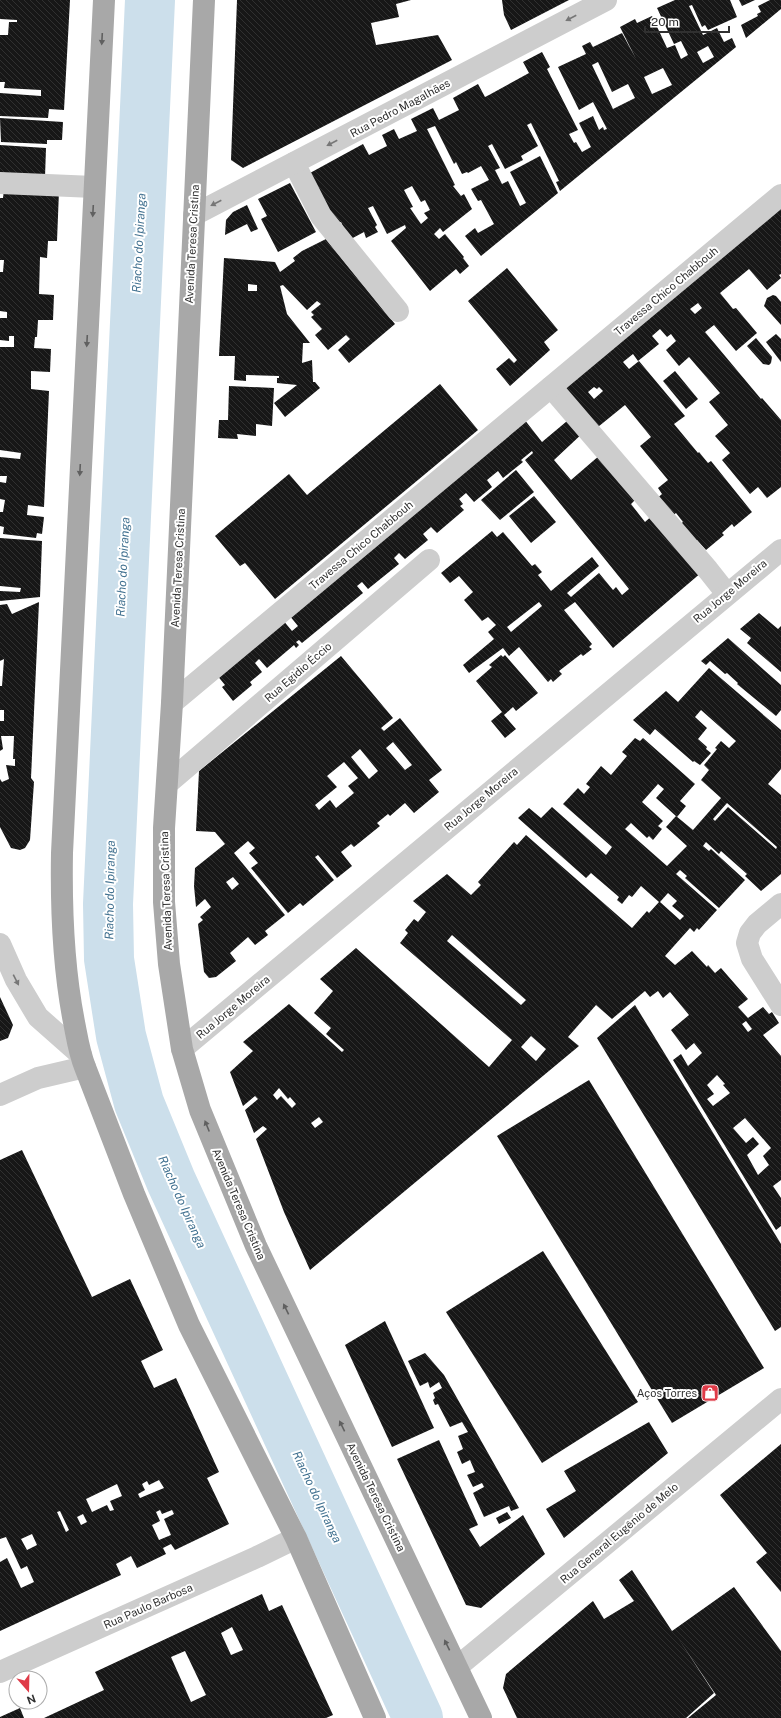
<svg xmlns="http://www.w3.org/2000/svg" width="781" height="1718" font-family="'Public Sans',sans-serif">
	<defs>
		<pattern id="building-back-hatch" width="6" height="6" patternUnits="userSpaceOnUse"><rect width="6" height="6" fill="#171717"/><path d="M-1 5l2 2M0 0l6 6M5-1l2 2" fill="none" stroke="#303030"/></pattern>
	</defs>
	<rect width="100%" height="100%" fill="#fff"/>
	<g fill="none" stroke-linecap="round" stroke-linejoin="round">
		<path stroke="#ccdfeb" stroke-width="50" d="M150,0L108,904L109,959L121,1036L139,1103L171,1181L418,1718"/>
	</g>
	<g fill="url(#building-back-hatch)" fill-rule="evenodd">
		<path d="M0,0H70L64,110L49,109L48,118L0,116V93L41,96V90L4,88L5,82H0V35H8L9,22H17V20L0,19Z"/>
		<path d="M237,0H411L396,4L399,17L371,23L376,45L438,35L452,60L243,168L231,160Z"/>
		<path d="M502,0H569L511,30L504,15Z"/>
		<path d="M675,0H730L737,17L708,30L705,25L702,27L692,5L689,6L703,35L717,28L724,42L732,38L736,47L560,191L556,182L559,181L531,123L527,125L538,146L521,156L523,160L505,169L492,144L488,146L500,168L495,170L502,184L508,181L520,206L526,203L510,172L540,156L558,193L481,256L465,236L475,228L478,233L494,224L481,200L478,201L471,189L489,180L481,166L468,173L467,172L462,174L456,162L454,164L435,126L427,129L455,185L453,186L461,196L464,194L472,209L443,232L440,228L434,234L439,239L445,234L464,257L463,258L469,266L460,274L456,269L430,291L391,241L406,228L405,225L387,234L373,206L368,208L377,225L375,227L378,232L366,238L364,232L349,240L341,222L336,224L310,173L363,144L369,155L387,146L382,135L394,129L399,139L417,131L411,119L433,108L439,120L459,110L453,98L478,84L485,97L489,95L529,73L523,62L542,52L550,67L547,69L578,130L569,134L574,143L576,142L582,152L591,147L579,123L593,116L599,130L603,127L604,130L607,129L593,102L579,110L558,67L586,54L582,46L590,42L593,47L622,33L636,59L620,27L635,19L637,23L652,16L667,48L675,45L681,59L688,55L681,41L674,44L657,8ZM708,46L714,57L703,63L697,52ZM598,62L612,92L628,84L635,98L613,109L592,65ZM663,68L672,85L652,94L644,77ZM412,186L421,202L425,200L430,210L424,213L428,218L421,224L410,208L413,207L404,190Z"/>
		<path d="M739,0H755L742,6Z"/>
		<path d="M770,0H781V9L746,38L741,25L758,16L757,14L761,12L758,6Z"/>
		<path d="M0,118L63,122L62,140H47V144L1,142Z"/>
		<path d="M0,145L46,148L45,177L0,175Z"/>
		<path d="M290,183L316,232L278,252L261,219L267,216L258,199Z"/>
		<path d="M4,189L59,191L57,241H48L47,258L40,257L39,294L54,295L53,320H38L37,337H35L34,348L51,349L50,372L31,371V389L49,391L44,507L28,505L27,515L44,517L42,534L37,533L36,538L3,534L4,527L0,526V512H3L5,500L0,499V482L6,483L7,476H0V457L20,459L21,453L0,450V347H14V336H9V341L0,340V318H7V312L0,311V272H3L4,260H0V198H3Z"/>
		<path d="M781,200V274L779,275L781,278L767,290L749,269L720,293L733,309L736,308L757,333L736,351L714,325L705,332L761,399L762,398L781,420V487L767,498L758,487L750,494L722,460L730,453L715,436L728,425L709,402L720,393L689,357L679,366L666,350L676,341L671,334L667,337L660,329L652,336L659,344L638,361L633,354L623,362L629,369L639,361L685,416L674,424L698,453L699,452L708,463L711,461L752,512L734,527L732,524L722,533L724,535L706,550L697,540L690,546L675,528L683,522L676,513L668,519L653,502L662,494L658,488L668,480L640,446L651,437L625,405L593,431L562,389ZM698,303L702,308L695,314L690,309ZM594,387L597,389L599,387L603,391L594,399L588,392Z"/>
		<path d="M247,205L258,229L251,232L247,224L225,235L226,220L233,212Z"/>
		<path d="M326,239L395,324L349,363L338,350L350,339L346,335L328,350L315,335L322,329L311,317L314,315L311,312L321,304L317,301L307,310L283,285L280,286L287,314L310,343H303L302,363L312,360L313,382H315L320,388L285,417L274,403L297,385L277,383V378H279V376L246,375V381L234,380L235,356H219L224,258L275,262L280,272L295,261L293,258L302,251ZM248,284L257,285V291H248Z"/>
		<path d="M507,268L558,330L544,342L550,350L510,386L496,369L509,358L514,363L517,360L468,301Z"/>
		<path d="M773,295L776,296L781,302V325L764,306L767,298Z"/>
		<path d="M776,334L781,339V362L766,342Z"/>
		<path d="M756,338L772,357L771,363L769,365L763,364L747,346Z"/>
		<path d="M675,371L698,399L686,409L663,381Z"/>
		<path d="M440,384L478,430L275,599L245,563L240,566L215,536L289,474L307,495Z"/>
		<path d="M229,386L274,388L272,426L256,424V436L237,434L238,439L218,438L219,420H228Z"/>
		<path d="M573,416L585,431L554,460L571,480L600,455L636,499L631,504L645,522L654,514L702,572L613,648L575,602L564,610L592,644L589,647L592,649L583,656L581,654L559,671L562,674L553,682L551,679L548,682L519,647L509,656L503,648L469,673L463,665L494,639L488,632L496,625L488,617L482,621L464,600L473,592L459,576L450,583L441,573L492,531L497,537L503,532L532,566L535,564L542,572L538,575L551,591L592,557L599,566L567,593L571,597L599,573L613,590L616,587L622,595L629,589L525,460L533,453L532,451L521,460L523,462L503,478L498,471L487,480L492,487L474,502L466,493L459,499L463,504L460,506L464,510L437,533L431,527L423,534L428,540L405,559L399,553L394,558L399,564L368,589L362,582L357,586L363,593L302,643L299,640L296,642L299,645L296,648L294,645L267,668L259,659L255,663L262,672L250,682L252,685L233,701L222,687L225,685L216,674L282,619L292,631L298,626L289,615L524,419L542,442ZM539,602L542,606L511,632L507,627Z"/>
		<path d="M516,470L534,492L500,520L481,500Z"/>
		<path d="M534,496L556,522L531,543L509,516Z"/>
		<path d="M0,538L42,541L40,597L0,601V591L20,592L21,588L0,586Z"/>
		<path d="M39,602L31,778L34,782L30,840L25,848L20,850L11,848L0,827V779L2,782L9,779L6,765L15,766V759H13L14,736H1L3,749L0,751V721H4V710H0V686H2L4,659L0,661V605L7,604L12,614Z"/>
		<path d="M759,613L778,629L781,626V672L747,643L751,638L740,629Z"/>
		<path d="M728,638L781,685V710L776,716L737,684L738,683L727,673L725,674L710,661L706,665L701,661Z"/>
		<path d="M501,655L503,657L505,655L538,693L516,711L513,707L504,715L516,729L505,738L491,721L502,712L476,681L492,667L489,665Z"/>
		<path d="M341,656L393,718L381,728L384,731L400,718L442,770L429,780L439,792L414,813L405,803L390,816L388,814L377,823L380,826L354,847L351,844L341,852L352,866L337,878L318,855L315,857L334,880L303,906L300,903L288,913L251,868L258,863L249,853L255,848L248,841L234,853L285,915L265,931L268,935L255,945L248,937L230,953L236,961L216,977L209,978L204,972L198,924L203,920L200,917L211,907L205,899L196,907L194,886L195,868L225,844L215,832L196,831L199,771ZM393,742L412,765L405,770L386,748ZM360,749L378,771L369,779L351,757ZM344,762L358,778L348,786L354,793L336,808L330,800L319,810L315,805L337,787L327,776ZM233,877L239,884L232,890L226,882Z"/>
		<path d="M709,668L781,730V769L768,784L781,795V874L761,891L745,876L747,874L721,851L719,854L706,842L703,846L709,851L711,849L745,880L719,908L685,878L687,876L680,870L676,874L717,910L699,930L697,928L694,932L690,928L665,956L675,965L692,951L707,967L708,965L715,973L721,968L748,999L738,1007L748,1018L763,1007L769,1014L772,1012L779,1023L763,1035L781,1056V1180L773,1186L781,1198V1226L776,1230L673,1060L681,1054L688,1066L702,1053L694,1043L686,1050L671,1030L689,1015L670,992L663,998L658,991L650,997L645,991L612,1019L596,1005L568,1037L579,1046L310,1270L284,1212L256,1139L267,1129L263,1126L254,1133L245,1110L258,1099L255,1096L243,1106L230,1072L253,1051L243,1042L289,1004L342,1052L344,1050L326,1034L331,1028L314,1013L333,991L320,979L356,948L489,1067L512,1040L400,943L408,933L405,930L414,919L418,922L426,912L413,901L447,874L471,895L481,885L478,882L514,842L517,845L526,835L632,928L647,911L649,913L659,902L641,886L632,897L629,895L622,904L617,900L619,897L591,873L586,878L518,818L529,808L541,818L552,807L606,855L612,847L563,804L578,788L584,794L590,787L586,784L601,766L611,775L627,756L622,752L635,738L640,741L643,738L695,784L680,801L686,806L677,817L656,798L664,789L658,784L642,802L663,821L658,826L662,829L653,840L649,836L647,838L631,823L625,829L667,866L687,846L666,827L676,816L693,830L721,798L701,780L709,770L704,765L717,749L715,748L721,741L729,748L736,741L701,710L695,717L707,728L698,739L707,747L706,749L711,753L700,765L694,761L693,762L655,729L650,735L633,720L666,691L678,702ZM727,803L777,847L776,849L728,807L715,821L713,819ZM668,893L677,901L672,906L684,916L680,920L660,902ZM452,935L526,1000L521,1005L447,941ZM746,1021L752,1029L748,1032L742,1024ZM531,1036L546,1049L536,1061L521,1047ZM717,1075L725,1084L723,1085L730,1093L713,1106L707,1099L714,1094L707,1085ZM279,1088L288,1099L290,1097L296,1104L292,1108L281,1096L277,1100L273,1095ZM319,1117L323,1122L315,1128L311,1123ZM745,1118L771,1148L763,1156L769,1165L758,1175L747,1155L759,1144L753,1137L746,1143L733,1128Z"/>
		<path d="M0,997L13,1025L8,1038L0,1041Z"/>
		<path d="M635,1005L781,1244V1327L775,1331L597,1038Z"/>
		<path d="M589,1080L764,1368L672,1423L497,1136Z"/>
		<path d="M22,1150L92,1297L130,1279L163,1350L141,1361L154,1388L176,1378L219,1472L207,1478L229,1524L175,1550L171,1544L163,1548L166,1554L137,1568L131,1556L116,1564L121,1575L0,1631V1562L7,1558L21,1588L34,1582L27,1566L21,1569L6,1537L0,1539V1160ZM159,1480L164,1488L140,1498L138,1494L145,1490L142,1484L147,1481L149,1485ZM117,1484L122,1496L110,1501L114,1510L110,1511L107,1505L92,1512L86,1499ZM160,1510L162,1514L172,1510L174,1514L164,1519L171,1535L159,1540L152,1525L160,1521L156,1512ZM60,1511L69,1530L66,1532L57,1512ZM83,1514L87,1522L81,1525L77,1517ZM32,1534L37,1545L27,1550L21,1539Z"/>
		<path d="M543,1251L638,1402L542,1463L446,1312Z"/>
		<path d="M385,1321L434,1428L392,1447L345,1345Z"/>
		<path d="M425,1353L444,1375L519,1508L511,1511L509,1506L484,1517L473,1493L484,1487L482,1483L473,1487L467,1475L475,1472L470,1460L462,1464L457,1452L463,1449L458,1436L468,1432L462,1422L450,1427L438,1404L435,1405L433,1400L435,1398L433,1393L442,1388L439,1382L430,1388L428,1382L420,1386L408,1361Z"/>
		<path d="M649,1422L668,1453L564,1538L546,1509L576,1491L564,1471Z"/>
		<path d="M439,1440L478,1525L469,1529L480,1547L523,1515L545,1554L481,1608L466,1605L397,1459Z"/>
		<path d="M781,1444V1592L756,1562L767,1553L720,1495Z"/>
		<path d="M507,1512L511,1518L499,1524L496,1518Z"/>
		<path d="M632,1570L672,1631L734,1587L781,1651V1718H688L716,1695L678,1638L714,1693L686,1718H517L503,1688L506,1674L593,1601L604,1619L634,1601L619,1580Z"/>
		<path d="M262,1594L269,1611L282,1605L333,1715L326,1718H44L104,1690L95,1672ZM232,1627L243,1650L231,1655L221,1633ZM185,1651L206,1695L191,1702L171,1657Z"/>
		<path d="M20,1708L24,1718H0V1717Z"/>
	</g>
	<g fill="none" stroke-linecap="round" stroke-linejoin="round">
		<g stroke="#cdcdcd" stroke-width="22">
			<path d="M294,163L321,216L398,311"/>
			<path d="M0,183L94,187"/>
			<path d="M194,215L606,0"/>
			<path d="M551,387L708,570L727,594"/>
			<path d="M172,703L781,195"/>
			<path d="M167,784L429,560"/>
			<path d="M781,904L757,924L750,933L747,943L752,959L781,1005"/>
			<path d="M0,944L16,980L38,1017L81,1055"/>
			<path d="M182,1049L781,550"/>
			<path d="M0,1095L38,1078L85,1067"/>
			<path d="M457,1667L781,1399"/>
			<path d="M0,1672L257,1557L296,1538"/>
		</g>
		<g stroke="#a8a8a8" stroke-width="22">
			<path d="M104,0L62,853C61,910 63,966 74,1022C77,1037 79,1052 85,1067L134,1194L189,1325L296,1538L375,1718"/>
			<path d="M204,0L172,703L164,828V902L169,964L182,1049L200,1110L256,1246L481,1718"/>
		</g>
	</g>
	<defs><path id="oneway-solid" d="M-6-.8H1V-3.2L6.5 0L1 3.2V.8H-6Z"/></defs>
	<g fill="#777">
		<use href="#oneway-solid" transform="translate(571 18) rotate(152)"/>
		<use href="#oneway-solid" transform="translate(332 143) rotate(152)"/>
		<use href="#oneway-solid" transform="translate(216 203) rotate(153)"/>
		<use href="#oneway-solid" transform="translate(16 980) rotate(63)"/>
	</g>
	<g fill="#606060">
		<use href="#oneway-solid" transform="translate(102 39) rotate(93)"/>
		<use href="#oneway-solid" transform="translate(93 211) rotate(93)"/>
		<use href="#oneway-solid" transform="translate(87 341) rotate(93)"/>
		<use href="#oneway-solid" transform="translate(80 470) rotate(93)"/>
		<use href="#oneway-solid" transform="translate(207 1126) rotate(-112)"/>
		<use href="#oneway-solid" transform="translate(286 1309) rotate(-116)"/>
		<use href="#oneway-solid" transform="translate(342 1426) rotate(-116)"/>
		<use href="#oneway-solid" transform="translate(447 1645) rotate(-116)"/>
	</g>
	<defs>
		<symbol id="shop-square" viewBox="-11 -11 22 22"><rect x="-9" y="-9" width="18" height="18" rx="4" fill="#df3b48" stroke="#fff"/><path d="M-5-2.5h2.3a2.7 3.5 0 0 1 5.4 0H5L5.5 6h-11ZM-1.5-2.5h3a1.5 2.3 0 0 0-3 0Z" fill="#fff"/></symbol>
	</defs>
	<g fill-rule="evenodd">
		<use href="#shop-square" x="700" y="1383" width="20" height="20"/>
	</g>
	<g text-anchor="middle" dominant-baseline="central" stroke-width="4" stroke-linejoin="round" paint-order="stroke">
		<g font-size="11" fill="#303030" stroke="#fff">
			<text transform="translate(400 108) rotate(-28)">Rua Pedro Magalhães</text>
			<text transform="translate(192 244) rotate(-87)">Avenida Teresa Cristina</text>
			<text transform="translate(666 291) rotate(-40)">Travessa Chico Chabbouh</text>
			<text transform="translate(361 545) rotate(-40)">Travessa Chico Chabbouh</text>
			<text transform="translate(178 568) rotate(-87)">Avenida Teresa Cristina</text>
			<text transform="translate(730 591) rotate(-40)">Rua Jorge Moreira</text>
			<text transform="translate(298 672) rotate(-41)">Rua Egidio Éccio</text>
			<text transform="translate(481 799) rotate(-40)">Rua Jorge Moreira</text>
			<text transform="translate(166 891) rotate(-92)">Avenida Teresa Cristina</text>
			<text transform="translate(233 1007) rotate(-40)">Rua Jorge Moreira</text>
			<text transform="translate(239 1204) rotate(67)">Avenida Teresa Cristina</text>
			<text transform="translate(376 1497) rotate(64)">Avenida Teresa Cristina</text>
			<text transform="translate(619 1533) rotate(-40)">Rua General Eugênio de Melo</text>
			<text transform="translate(148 1606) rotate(-24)">Rua Paulo Barbosa</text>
		</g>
		<g font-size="11" fill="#303030" stroke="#fff" text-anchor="end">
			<text x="697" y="1393">Aços Torres</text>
		</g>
		<g font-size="12" font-style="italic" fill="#417190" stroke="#fff">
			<text transform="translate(139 243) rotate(-87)">Riacho do Ipiranga</text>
			<text transform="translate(123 567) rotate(-87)">Riacho do Ipiranga</text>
			<text transform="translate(110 890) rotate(-89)">Riacho do Ipiranga</text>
			<text transform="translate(182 1202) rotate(66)">Riacho do Ipiranga</text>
			<text transform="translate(317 1497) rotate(65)">Riacho do Ipiranga</text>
		</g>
	</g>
	<g transform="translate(28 1690) rotate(160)"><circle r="19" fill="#ffffff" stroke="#acacac"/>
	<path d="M0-3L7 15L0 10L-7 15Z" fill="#df3b48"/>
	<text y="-6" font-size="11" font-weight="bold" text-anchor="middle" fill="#303030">N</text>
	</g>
	<path d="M645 26v6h84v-6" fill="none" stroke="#303030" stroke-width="2"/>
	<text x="651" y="26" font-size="12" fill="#303030" stroke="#ffffff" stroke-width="3" paint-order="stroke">20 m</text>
</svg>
